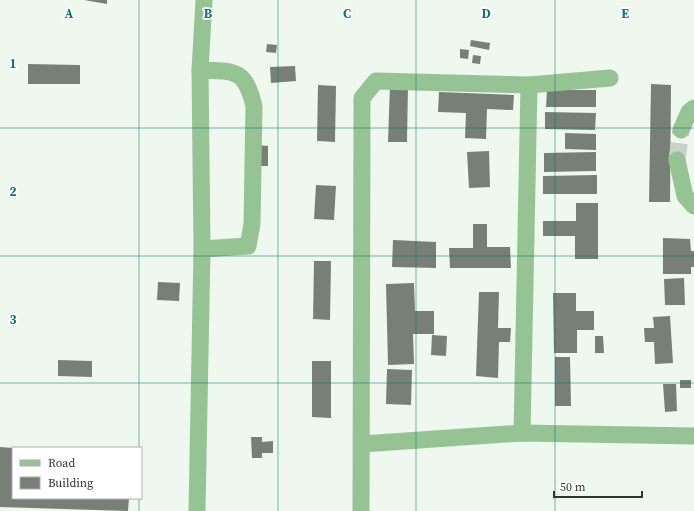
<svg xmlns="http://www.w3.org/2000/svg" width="694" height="511" font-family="'Source Serif 4',serif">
	<rect width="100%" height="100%" fill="#eff8ef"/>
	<g fill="#787f77">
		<path d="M84,0H107V4Z"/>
		<path d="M471,40L490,43L489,50L470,46Z"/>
		<path d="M267,44L277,45L276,53L266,52Z"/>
		<path d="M460,49L469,50L468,59L460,58Z"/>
		<path d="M473,55L481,56L480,64L472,63Z"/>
		<path d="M28,64L80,65V84H28Z"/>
		<path d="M295,66L296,81L271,83L270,67Z"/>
		<path d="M651,84L671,85L670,202H649Z"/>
		<path d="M318,85L336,86L335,142L317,141Z"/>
		<path d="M390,85H408L407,142H388Z"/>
		<path d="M547,90H596V107H546Z"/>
		<path d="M439,92L514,95L513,110L487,109L486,139L465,138L466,113L438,112Z"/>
		<path d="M545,112L596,113L595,130L545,129Z"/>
		<path d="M565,133L596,134V150L565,149Z"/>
		<path d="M257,145L268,146V166H257Z"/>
		<path d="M489,151L490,187L469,188L467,152Z"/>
		<path d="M596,152V171L544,172V153Z"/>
		<path d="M597,175V194H543V176Z"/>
		<path d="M316,185L336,186L334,220L314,219Z"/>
		<path d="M576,203H598V259H575V236H543V221H576Z"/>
		<path d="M473,224H487V247H510L511,268H450L449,248H473Z"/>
		<path d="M663,238L690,239L691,251H694V267H691V274H663Z"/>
		<path d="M393,240L436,242V268L392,267Z"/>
		<path d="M314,261H331L330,320L313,319Z"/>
		<path d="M684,278L685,305H665L664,279Z"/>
		<path d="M158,282L180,283L179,301L157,300Z"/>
		<path d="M414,283L415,311H434V334H413L414,364L388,365L386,284Z"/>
		<path d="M479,292H499L498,328H511L510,342H499L498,378L476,376Z"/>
		<path d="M553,293H576V311H594V330H577V353H554Z"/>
		<path d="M670,316L673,363L655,364L654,342H645L644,328H654L653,317Z"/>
		<path d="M432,335L447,336L446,356L431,355Z"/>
		<path d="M595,336H603L604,353H595Z"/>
		<path d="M555,357H570L571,406H555Z"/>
		<path d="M58,360L92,361V377L58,376Z"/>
		<path d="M312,361H331V418L312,417Z"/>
		<path d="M387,369L412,370L411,405L386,404Z"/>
		<rect x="680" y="380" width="11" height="8"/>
		<path d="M663,384H676L677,411L665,412Z"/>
		<path d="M251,437H262V442L273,441V453H262V458H252Z"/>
		<path d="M0,447L13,448V498H129L128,511L0,507Z"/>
	</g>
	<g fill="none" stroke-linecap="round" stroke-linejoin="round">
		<path stroke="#c9d1c9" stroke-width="17" stroke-dasharray="17 8" stroke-linecap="butt" d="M677,160L681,130"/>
		<g stroke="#95c394" stroke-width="17">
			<path d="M200,70C235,71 245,69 254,106L252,224L248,246L202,249"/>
			<path d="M681,130L689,112L694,108"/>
			<path d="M677,160L685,196L694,206"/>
			<path d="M522,433L529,85"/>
			<path d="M362,444L522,433L694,436"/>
			<path d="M197,511L202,249L200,70L204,0"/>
			<path d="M361,511L362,98L376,81L529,85L610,78"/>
		</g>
	</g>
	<path fill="none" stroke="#0f766e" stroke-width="1" stroke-opacity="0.55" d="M139,0V448M278,0V511M416,0V511M555,0V511M0,128H694M0,256H694M0,383H694M139,498V511"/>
	<g font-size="13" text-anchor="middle" font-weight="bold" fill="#0f766e" stroke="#fff" stroke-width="3.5" stroke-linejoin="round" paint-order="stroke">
		<text x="69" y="18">A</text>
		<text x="208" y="18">B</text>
		<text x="347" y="18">C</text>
		<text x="486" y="18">D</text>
		<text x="625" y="18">E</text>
		<text x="13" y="68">1</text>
		<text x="13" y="196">2</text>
		<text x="13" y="324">3</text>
	</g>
	<rect x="12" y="447" width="130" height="52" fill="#ffffff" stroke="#adaeac"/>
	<rect x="20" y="460" width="20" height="6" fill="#95c394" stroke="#adaeac"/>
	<text x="48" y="467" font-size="12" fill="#313430">Road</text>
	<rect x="20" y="477" width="20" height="12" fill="#787f77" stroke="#adaeac"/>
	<text x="48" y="487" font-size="12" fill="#313430">Building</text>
	<path d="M554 491v6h88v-6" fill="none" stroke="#313430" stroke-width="2"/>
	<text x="560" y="491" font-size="12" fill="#313430" stroke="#ffffff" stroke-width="3" paint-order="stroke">50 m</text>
</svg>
